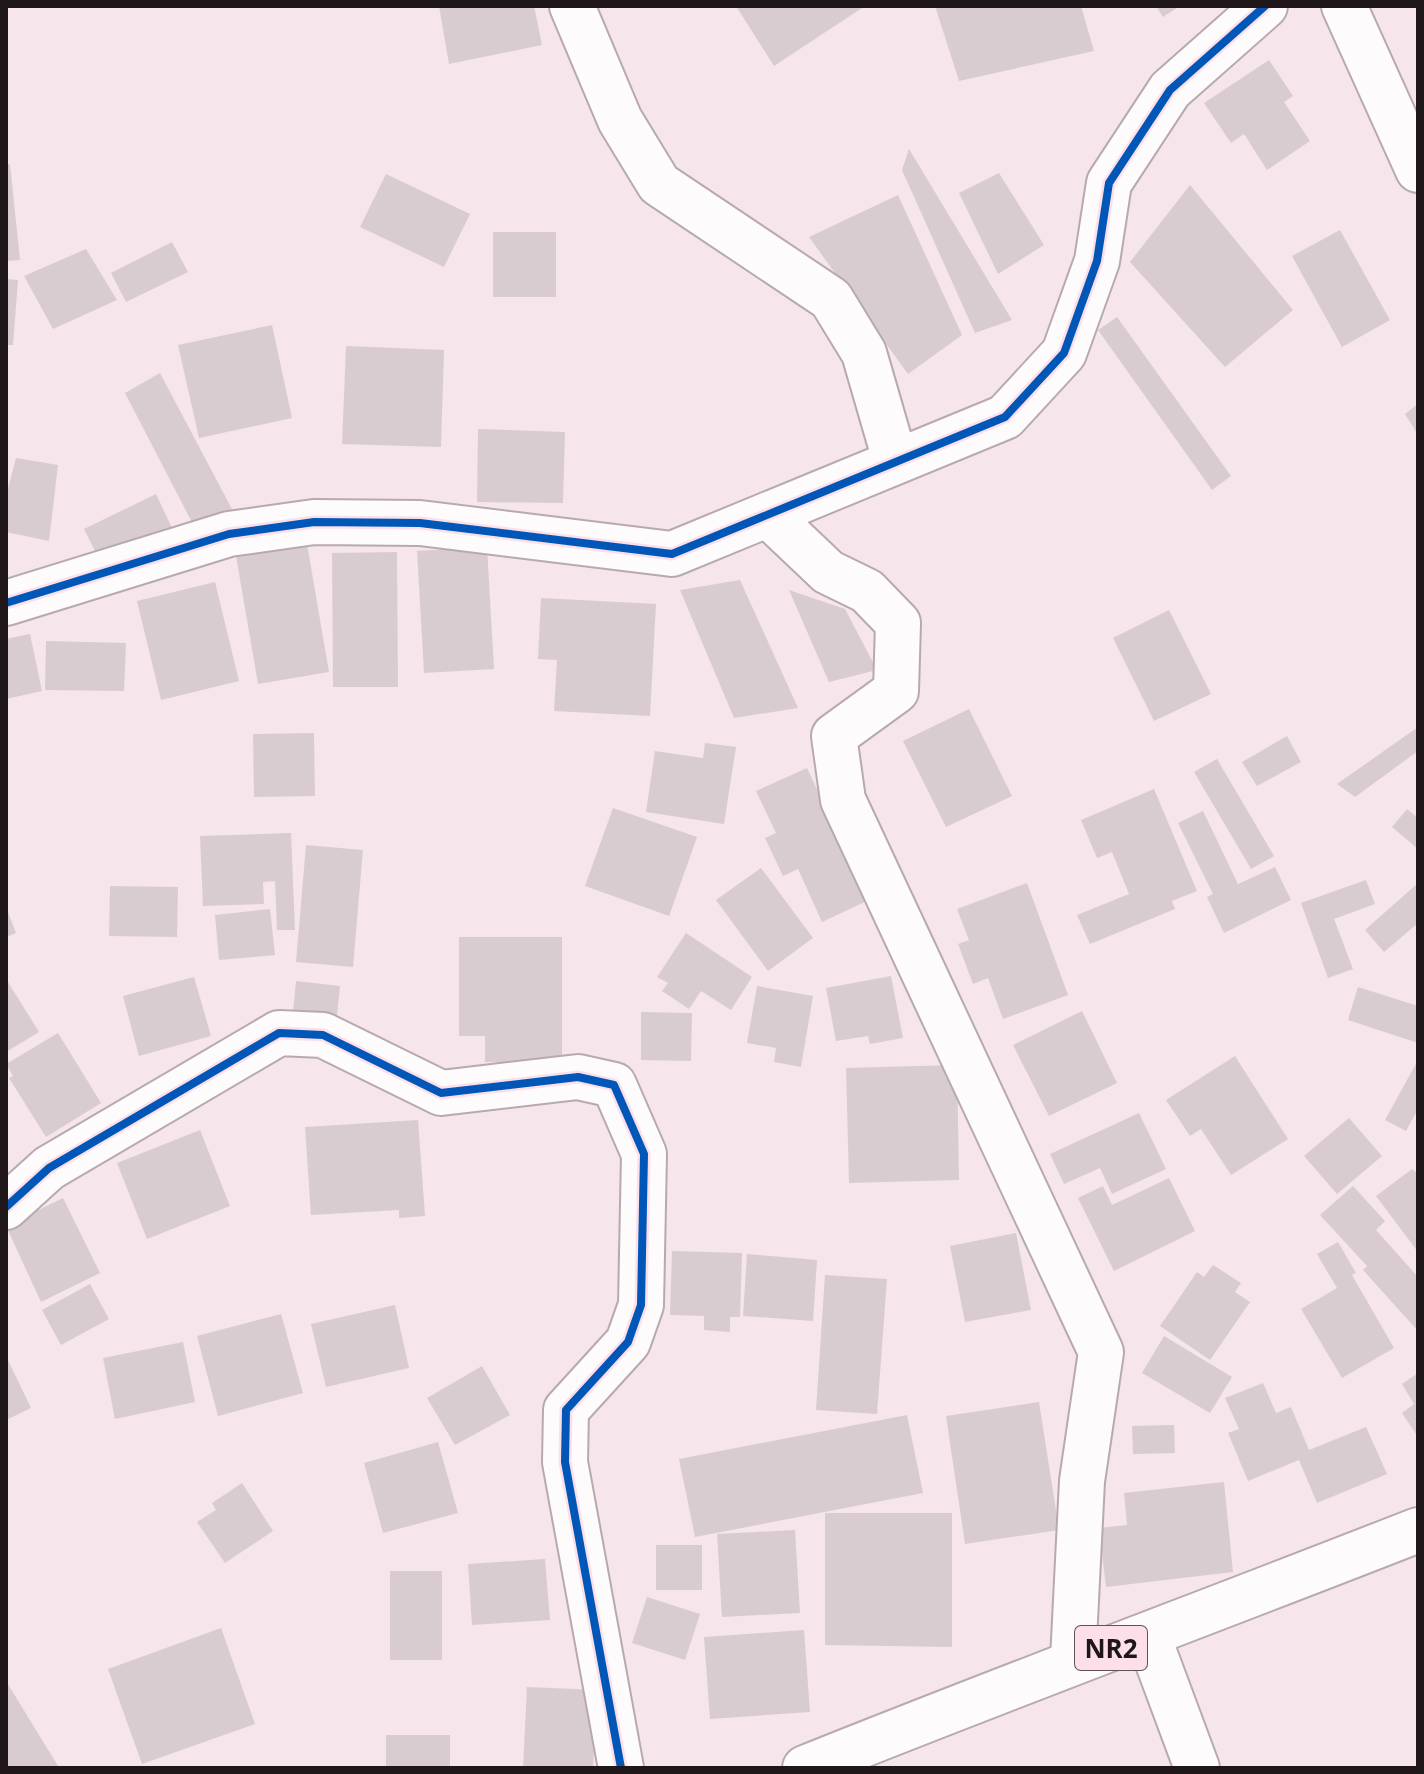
<svg xmlns="http://www.w3.org/2000/svg" width="1424" height="1774" font-family="'Open Sans',sans-serif">
	<rect width="100%" height="100%" fill="#f6e5eb"/>
	<g fill="#d9ccd1">
		<path d="M439,6H534L542,45L449,64Z"/>
		<path d="M736,6H865L774,66Z"/>
		<path d="M935,6H1081L1094,51L959,81Z"/>
		<path d="M1156,6H1180L1163,17Z"/>
		<path d="M1269,60L1293,96L1284,102L1310,141L1267,170L1244,134L1231,143L1204,103Z"/>
		<path d="M909,149L1012,320L975,333L902,170Z"/>
		<path d="M10,164L20,260L6,261V165Z"/>
		<path d="M999,173L1044,245L998,274L959,193Z"/>
		<path d="M386,174L470,214L444,267L360,227Z"/>
		<path d="M1190,185L1293,310L1225,367L1130,262Z"/>
		<path d="M898,195L962,335L908,374L809,237Z"/>
		<path d="M1340,230L1390,320L1342,347L1292,256Z"/>
		<rect x="493" y="232" width="63" height="65"/>
		<path d="M172,242L188,272L126,302L111,273Z"/>
		<path d="M86,249L117,300L53,329L24,276Z"/>
		<path d="M6,279L18,280L13,345H6Z"/>
		<path d="M1117,317L1231,476L1212,490L1098,330Z"/>
		<path d="M272,325L292,418L199,438L178,345Z"/>
		<path d="M346,346L444,350L441,447L342,444Z"/>
		<path d="M160,373L233,511L197,532L125,393Z"/>
		<path d="M1418,404V435L1405,414Z"/>
		<path d="M478,429L565,432L563,503L477,502Z"/>
		<path d="M16,458L58,465L49,541L6,532V496Z"/>
		<path d="M156,494L172,528L101,563L84,529Z"/>
		<path d="M307,544L329,672L258,684L236,556Z"/>
		<path d="M487,547L494,669L424,673L417,551Z"/>
		<path d="M397,552L398,687H333L332,553Z"/>
		<path d="M740,580L798,708L734,718L680,590Z"/>
		<path d="M215,582L239,681L161,700L137,601Z"/>
		<path d="M789,590L845,609L877,670L829,682Z"/>
		<path d="M541,598L656,604L650,716L554,711L557,660L538,659Z"/>
		<path d="M1169,610L1211,694L1154,721L1113,638Z"/>
		<path d="M30,634L42,691L6,699V639Z"/>
		<path d="M46,641L126,643L124,691L45,690Z"/>
		<path d="M969,709L1012,796L946,827L903,741Z"/>
		<path d="M1418,727V751L1355,797L1337,784Z"/>
		<path d="M314,733L315,796L254,797L253,734Z"/>
		<path d="M1287,736L1301,762L1257,786L1242,762Z"/>
		<path d="M705,743L736,747L724,824L646,812L655,751L703,758Z"/>
		<path d="M1217,759L1274,856L1251,869L1194,772Z"/>
		<path d="M807,768L869,900L822,922L798,869L783,876L765,838L776,833L756,791Z"/>
		<path d="M1154,789L1197,891L1172,901L1175,909L1090,944L1077,915L1129,894L1112,852L1097,858L1081,820Z"/>
		<path d="M613,808L697,837L669,916L585,886Z"/>
		<path d="M1407,809L1418,818V849L1392,827Z"/>
		<path d="M1203,811L1238,884L1275,867L1291,900L1224,933L1207,897L1213,894L1178,823Z"/>
		<path d="M291,833L295,930H277L275,881L263,882L264,904L203,906L200,836Z"/>
		<path d="M306,845L363,850L353,967L296,962Z"/>
		<path d="M761,868L813,938L768,971L716,900Z"/>
		<path d="M1366,880L1375,904L1334,919L1353,969L1328,978L1301,903Z"/>
		<path d="M1027,883L1068,995L1003,1019L988,978L973,984L958,944L969,940L957,909Z"/>
		<path d="M1418,883V923L1384,952L1365,930Z"/>
		<path d="M110,886L178,887L177,937L109,936Z"/>
		<path d="M6,907L16,933L6,937Z"/>
		<path d="M270,909L275,955L219,960L215,915Z"/>
		<path d="M686,933L752,977L731,1010L701,991L689,1009L662,991L668,983L657,977Z"/>
		<path d="M459,937H562V1062H485V1036H459Z"/>
		<path d="M891,976L903,1038L870,1044L868,1036L836,1041L826,988Z"/>
		<path d="M194,977L211,1036L139,1056L123,996Z"/>
		<path d="M6,979L39,1032L6,1052Z"/>
		<path d="M296,981L340,986L337,1016L293,1012Z"/>
		<path d="M757,986L813,996L801,1067L774,1062L776,1048L747,1043Z"/>
		<path d="M1358,987L1418,1006V1043L1348,1020Z"/>
		<path d="M1082,1011L1117,1083L1049,1116L1013,1045Z"/>
		<path d="M641,1012L692,1013L691,1061L641,1060Z"/>
		<path d="M58,1033L101,1103L46,1137L9,1078L13,1076L6,1064Z"/>
		<path d="M1235,1056L1288,1139L1231,1175L1201,1129L1190,1136L1166,1100Z"/>
		<path d="M1418,1060V1109L1406,1131L1385,1120Z"/>
		<path d="M957,1065L959,1180L849,1183L846,1068Z"/>
		<path d="M1139,1113L1166,1169L1112,1194L1100,1168L1064,1184L1050,1154Z"/>
		<path d="M1349,1118L1382,1156L1337,1194L1304,1156Z"/>
		<path d="M418,1120L425,1216L399,1218V1210L311,1215L305,1127Z"/>
		<path d="M200,1130L230,1206L147,1239L117,1163Z"/>
		<path d="M1412,1169L1418,1174V1252L1376,1196Z"/>
		<path d="M1169,1178L1195,1231L1114,1271L1078,1198L1103,1186L1112,1205Z"/>
		<path d="M1353,1186L1385,1221L1376,1230L1418,1277V1331L1363,1270L1367,1266L1320,1215Z"/>
		<path d="M63,1198L100,1273L41,1302L6,1226Z"/>
		<path d="M1016,1233L1031,1310L965,1322L950,1246Z"/>
		<path d="M1338,1242L1356,1273L1352,1275L1394,1348L1342,1378L1301,1309L1337,1288L1317,1254Z"/>
		<path d="M672,1251L742,1253L740,1317H730V1332L704,1330V1316L670,1315Z"/>
		<path d="M747,1254L817,1260L813,1321L743,1316Z"/>
		<path d="M1213,1265L1241,1283L1235,1292L1250,1302L1210,1360L1160,1326L1197,1272L1204,1277Z"/>
		<path d="M825,1275L887,1279L877,1414L816,1410Z"/>
		<path d="M90,1284L109,1319L61,1345L42,1310Z"/>
		<path d="M395,1305L409,1368L326,1387L311,1324Z"/>
		<path d="M281,1314L303,1393L218,1416L197,1336Z"/>
		<path d="M1164,1336L1232,1377L1210,1413L1142,1373Z"/>
		<path d="M183,1342L195,1402L115,1419L103,1358Z"/>
		<path d="M6,1356L31,1408L6,1420Z"/>
		<path d="M482,1366L510,1415L455,1445L427,1398Z"/>
		<path d="M1418,1373V1437L1402,1413L1414,1404L1402,1384Z"/>
		<path d="M1263,1383L1276,1413L1291,1407L1309,1450L1366,1427L1387,1474L1317,1503L1299,1460L1248,1481L1228,1433L1239,1429L1225,1398Z"/>
		<path d="M1039,1402L1059,1530L965,1544L946,1416Z"/>
		<path d="M907,1415L923,1493L695,1537L679,1459Z"/>
		<path d="M1174,1425L1175,1453L1133,1454L1132,1426Z"/>
		<path d="M438,1442L458,1513L383,1533L364,1463Z"/>
		<path d="M1224,1482L1233,1572L1106,1587L1099,1528L1127,1525L1124,1493Z"/>
		<path d="M242,1483L273,1531L225,1563L197,1522L216,1510L212,1503Z"/>
		<path d="M825,1513H952V1647L825,1645Z"/>
		<path d="M795,1530L800,1613L722,1617L717,1534Z"/>
		<rect x="656" y="1545" width="46" height="45"/>
		<path d="M545,1559L550,1620L472,1625L468,1564Z"/>
		<rect x="390" y="1571" width="52" height="89"/>
		<path d="M647,1597L700,1614L685,1660L632,1643Z"/>
		<path d="M221,1628L255,1724L142,1764L108,1669Z"/>
		<path d="M804,1630L810,1712L710,1719L704,1637Z"/>
		<path d="M6,1681L58,1766L54,1768H6Z"/>
		<path d="M527,1687L598,1690L593,1768H523Z"/>
		<rect x="386" y="1735" width="64" height="33"/>
	</g>
	<g fill="none" stroke-linecap="round" stroke-linejoin="round">
		<defs>
			<g id="minor">
				<path d="M572,6L620,120L659,184L831,299L864,353L895,460"/>
				<path d="M1344,6L1418,170"/>
				<path d="M768,515L828,572L867,591L898,623L896,691L834,736L843,800L1101,1352L1082,1481L1073,1660"/>
				<path d="M6,603L229,534L314,522L420,523L672,554L1005,417L1064,353L1097,261L1109,183L1170,90L1265,6"/>
				<path d="M6,1207L49,1168L279,1033L323,1035L441,1093L578,1077L614,1085L644,1154L641,1305L628,1342L566,1410L565,1462L621,1768"/>
				<path d="M1148,1636L1197,1768"/>
			</g>
			<path id="trunk" d="M805,1768C1009,1686 1214,1610 1418,1530"/>
		</defs>
		<use href="#minor" stroke="#b7aaae" stroke-width="48"/>
		<use href="#trunk" stroke="#b7aaae" stroke-width="48"/>
		<use href="#minor" stroke="#fefbfc" stroke-width="44"/>
		<use href="#trunk" stroke="#fefbfc" stroke-width="44"/>
		<defs>
			<g id="cycleway">
				<path d="M6,603L229,534L314,522L420,523L672,554L1005,417L1064,353L1097,261L1109,183L1170,90L1265,6"/>
				<path d="M6,1207L49,1168L279,1033L323,1035L441,1093L578,1077L614,1085L644,1154L641,1305L628,1342L566,1410L565,1462L621,1768"/>
			</g>
		</defs>
		<use href="#cycleway" stroke="#fcdfe9" stroke-width="13"/>
		<use href="#cycleway" stroke="#0057b8" stroke-width="8"/>
	</g>
	<g text-anchor="middle" dominant-baseline="central" stroke-width="7" stroke-linejoin="round" paint-order="stroke">
		<rect fill="#fcdfe9" stroke="#615257" stroke-width="2" x="1075" y="1626" width="72" height="44" rx="6"/>
		<g font-size="26" font-weight="bold" fill="#1f1619">
			<text x="1111" y="1648">NR2</text>
		</g>
	</g>
	<rect width="1424" height="1774" fill="none" stroke="#1f1619" stroke-width="16"/>
</svg>
